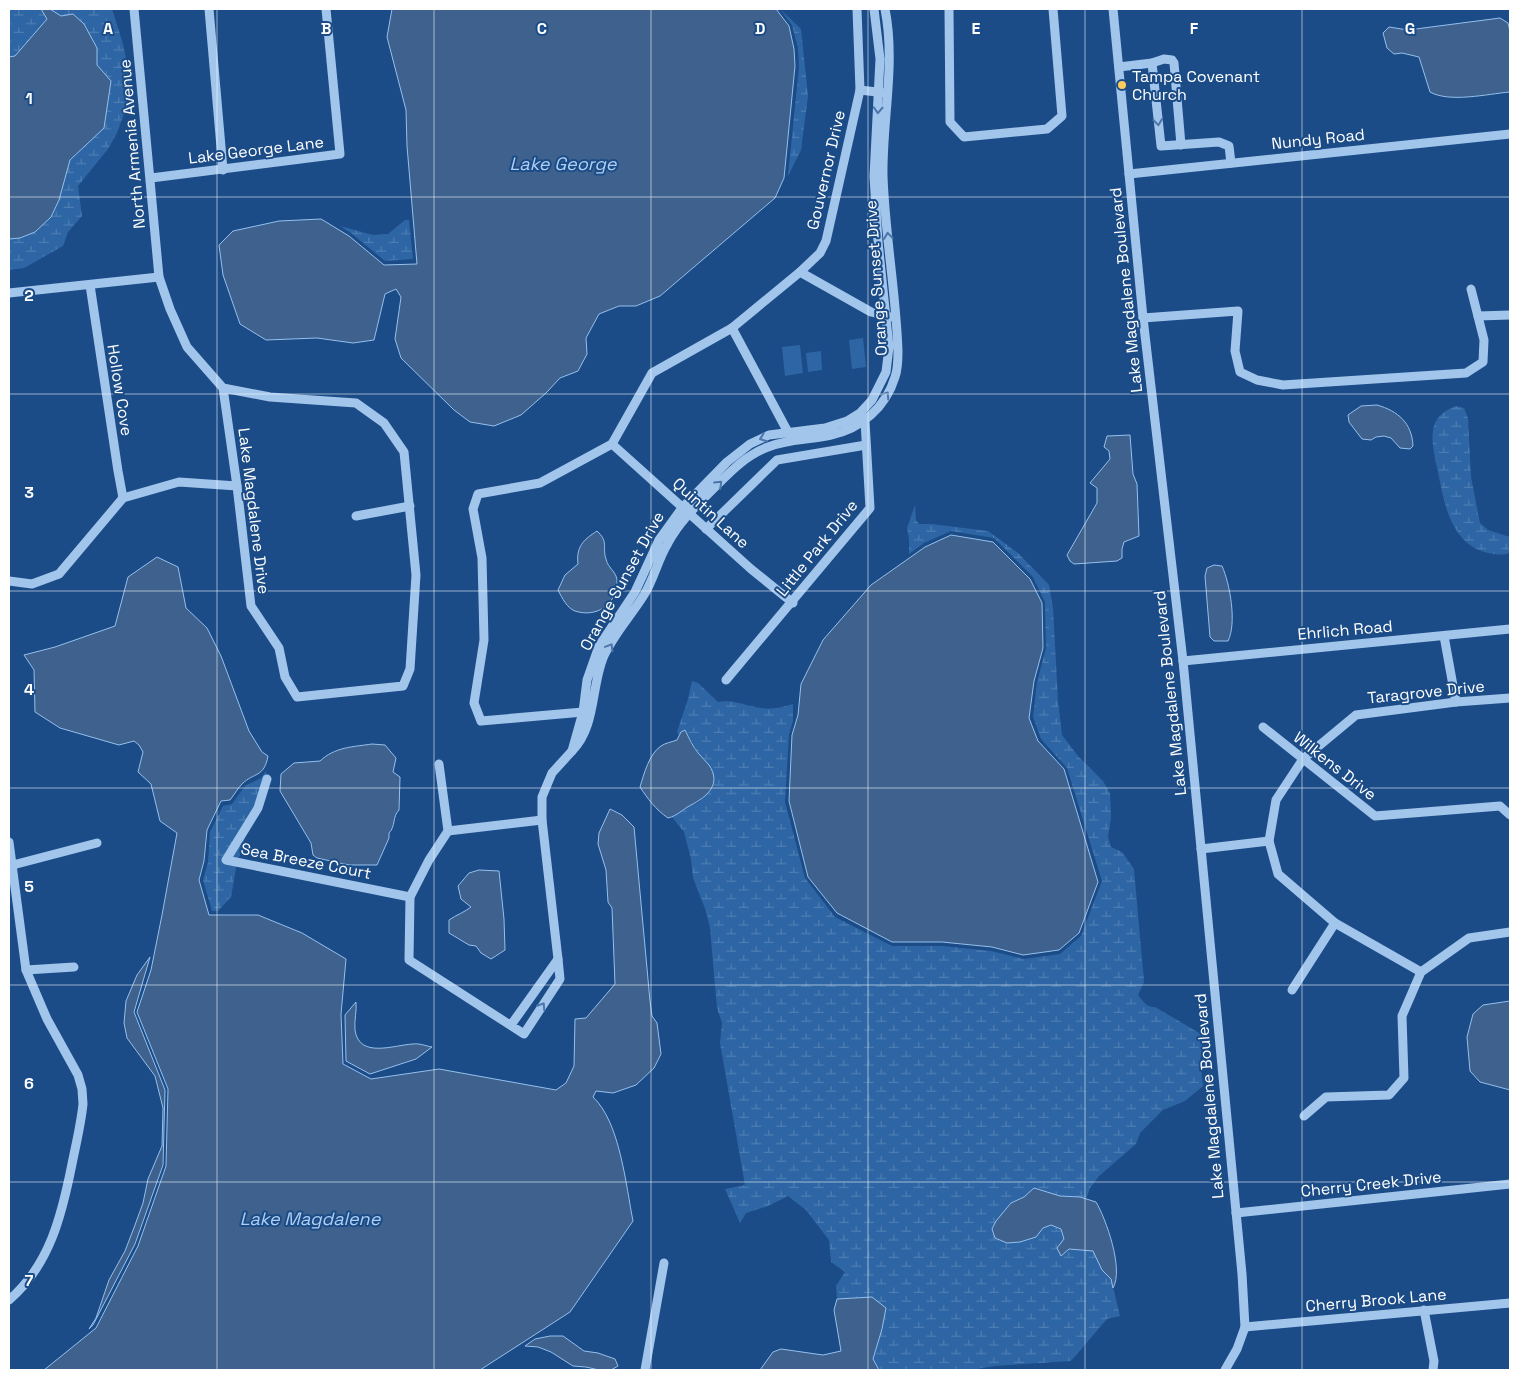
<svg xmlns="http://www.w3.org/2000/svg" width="1519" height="1379" font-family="'Space Grotesk',sans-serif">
	<defs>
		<pattern id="wetland-marsh" width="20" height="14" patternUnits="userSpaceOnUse" patternTransform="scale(1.25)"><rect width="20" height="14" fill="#2e66a5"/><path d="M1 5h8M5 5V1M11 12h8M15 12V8" fill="none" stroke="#4d7db2"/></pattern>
	</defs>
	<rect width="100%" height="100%" fill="#1b4c87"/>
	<g fill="#2e66a5">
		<path d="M863,338L866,367L852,369L849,340Z"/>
		<path d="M800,345L803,373L785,376L782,347Z"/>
		<path d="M821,351L822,370L808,372L806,353Z"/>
	</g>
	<g fill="url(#wetland-marsh)">
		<path d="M9,9H112L123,44L130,77V97L117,133L108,149L78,186L82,216L68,232L63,246L24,268L9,270Z"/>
		<path d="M780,9L801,29L808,96L801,150L788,176L799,67L798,48L792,25Z"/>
		<path d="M405,220H409L413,259L385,261L351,233L340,226L373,235L388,234Z"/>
		<path d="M1456,406L1464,408L1468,418L1471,477L1480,523L1488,530L1510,537V553C1501,556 1493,554 1484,552C1450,541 1444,502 1438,472C1435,458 1430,440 1434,426C1437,415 1446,410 1456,406Z"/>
		<path d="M915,505L916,520L919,524H931L988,531L1018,553L1049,585L1053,608L1058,701L1062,735L1078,756L1103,781L1110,793L1111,818L1108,837L1111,847L1122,852L1134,869L1144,982L1138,995C1143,1001 1147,1008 1155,1007L1201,1034L1202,1045L1200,1062L1203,1086L1185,1101L1163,1110L1140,1133L1136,1144L1099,1176L1090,1188L1086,1199L1060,1196L1034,1188L1024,1197L1011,1203L995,1238L1007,1243L1020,1242L1036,1237L1042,1228L1051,1225L1061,1229L1064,1239L1061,1255L1069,1249L1093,1251L1102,1270L1111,1279L1120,1316L1107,1319L1071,1361L994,1366L972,1370H879L873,1359L882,1329L872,1297L837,1299L836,1286L845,1272L831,1262L829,1240L806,1210L788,1196L768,1206L746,1213L740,1223L725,1189L745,1185L720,1043L722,1023L717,1008L710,928L706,911L693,878L691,859L684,832L672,817L691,805L698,803L713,787L714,778L710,767L698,752L685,730L679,735L677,732L688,699L692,681L698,683L718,702C733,699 746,706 761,708C772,710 783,707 793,704V721L789,734L785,802L805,878L835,917L892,946H942L991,951L1024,959L1060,954L1081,936L1102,881L1067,768L1041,739L1033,717L1037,682L1046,648L1045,602L1033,577L994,538L951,531L924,543L909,554V539L907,528Z"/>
		<path d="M266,771L268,784L247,829L236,868L231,897L218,911H212L203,880L208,862L210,832L223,806L232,804L245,786L261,778Z"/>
	</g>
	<g fill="#3e628d" stroke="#95c0ee">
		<path d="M41,9H50L61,16L73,14L84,24L97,48V65L111,81L104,128L70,160L59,200L51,217L35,232L20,238L9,239V57L15,56L47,19Z"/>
		<path d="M392,9H776L789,26L794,49L795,66L784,178L775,198L660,296L636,306H619L599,314L586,338L587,354L578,371L560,378L546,393L521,415L494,426L470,422L454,410L401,358L395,339L401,297L396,289L385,294L374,340L353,343L317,338L266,340L240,324L223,275L219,245L233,231L279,221L321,219L349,236L384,265L417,264L407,146L406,110L387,37Z"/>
		<path d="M1500,18L1508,23L1510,31V92C1487,94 1450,103 1430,92L1419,57L1402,53L1394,54L1387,48L1383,33L1389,27L1408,30Z"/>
		<path d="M1377,405C1398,411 1412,423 1413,446L1410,449L1400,448L1391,438L1384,436L1376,437L1371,440L1362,439L1349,422L1348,415L1361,406Z"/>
		<path d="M1130,435L1133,474L1137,484L1139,536L1124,542L1122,549V558L1117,561L1074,564L1070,561L1067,555L1097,503V488L1090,483L1110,459L1109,451L1104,447L1107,436Z"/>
		<path d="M597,531C609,542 602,547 606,559C608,569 618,572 617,583C616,605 596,618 575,611C567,608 562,598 558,590L565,575L578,564C576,547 583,540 597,531Z"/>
		<path d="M951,535L993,542L1030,579L1042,603L1043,648L1034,681L1029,718L1038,741L1064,769L1098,882L1079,933L1059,950L1023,955L992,947L942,942H892L837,913L808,877L789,801L792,735L798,715L801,684L823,640L871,585L925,547Z"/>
		<path d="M157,557L178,567L186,608L207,628L221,656L249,731L262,752L268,756C264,778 254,772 242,784C238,788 234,795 230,800L221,801L207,830L204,861L199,880L209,915H258L302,933L346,959L341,1014L343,1064L371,1079L439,1069L556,1090L566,1083L574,1066L575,1019L586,1018L615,984L612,908L608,902L606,870L598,844L599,833L610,809L622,815L634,827L650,1001L652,1016L657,1023L661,1054L654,1068L636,1085L613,1093L596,1091L593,1097C620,1122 626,1186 633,1221L570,1312L480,1370H44L96,1328L138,1246L166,1166L168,1089L137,1012L151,970L162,915L177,833L160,821L151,784L138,772L143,752L139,745L134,741L119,745L60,728L35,712L34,670L24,655L55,647L115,626L128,577Z"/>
		<path d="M1214,565L1222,566C1230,584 1237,623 1228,641H1214L1210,637L1205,576L1207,568Z"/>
		<path d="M685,730C689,738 693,747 699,754C702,758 706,761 709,765C722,784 707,797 691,805C683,809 677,816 668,818C655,809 648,799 640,787C644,774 649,754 661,746C665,743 672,742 677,740L681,732Z"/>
		<path d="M372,744L385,745L396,758L393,772L400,777L399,810C392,817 396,826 389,833V838L377,865H349L317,858L313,855L311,843L280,791L281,774L294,763L320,761C335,747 352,747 372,744Z"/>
		<path d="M479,870L499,871L504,919L505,950L491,959L481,953L476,946L469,945L449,933V920C456,915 465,912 471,907L461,899L458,886L469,873Z"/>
		<path d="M150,957L134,1012L165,1090L163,1165L135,1244L93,1325L89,1329L96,1318L109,1280L125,1251L135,1225L143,1203L148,1179L162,1146L163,1108L155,1076L127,1038L124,1023L126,1001L137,975Z"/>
		<path d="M1510,1001V1090L1480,1082L1470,1071L1467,1037L1473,1014L1483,1005Z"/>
		<path d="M356,1002C357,1011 354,1020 355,1030C359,1059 394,1045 413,1044C419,1043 426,1046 432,1047L416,1059L370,1074L346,1061L345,1015Z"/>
		<path d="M1034,1188L1060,1196L1080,1197L1096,1202C1106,1219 1124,1269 1113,1288L1111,1279L1102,1270L1093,1251L1069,1249L1061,1256L1057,1248L1064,1239L1061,1229L1051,1225L1043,1228L1036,1237L1020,1242L1007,1243L995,1238L992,1229L996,1221L1011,1203L1024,1197Z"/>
		<path d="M872,1297L886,1308L882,1329L873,1359L879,1370H760L773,1352L781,1349L823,1355L841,1351L834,1310L837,1299Z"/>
		<path d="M550,1336H563L584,1351L598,1353L615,1359L618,1366L611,1370H599L586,1367L573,1366L551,1352L538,1347L525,1346L535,1339Z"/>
	</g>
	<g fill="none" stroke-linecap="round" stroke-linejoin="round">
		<g stroke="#a2c5ec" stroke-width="9">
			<path d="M134,9L159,277L170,309L187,347L223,388L237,486L251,606L279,648L285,677L297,697L403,686L410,669L416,575L404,452L384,423L356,403L270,397L223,388"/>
			<path d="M209,9L223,170"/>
			<path d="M874,9L880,59L874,176L878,242L889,347L886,372L872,400L860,413L847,421L825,428L769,435L750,444L727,462L682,508L659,540L635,592L599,646L587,680L583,712L572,751C596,727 591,688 603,658C613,635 631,616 644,595C654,579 658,559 668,543C679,522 697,505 714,488C730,472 746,455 768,447C788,439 810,440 831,435C861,429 886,407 895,377C898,369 898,359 898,351C896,292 885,235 883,176C882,121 896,64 885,9"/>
			<path d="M949,9L950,122L964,137L1047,129L1062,116L1053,9"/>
			<path d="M1113,9L1143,318L1183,661L1242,1274L1245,1327L1237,1349L1225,1370"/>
			<path d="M1152,63L1161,146L1219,142L1229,146L1231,163"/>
			<path d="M1119,67L1152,63L1164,59L1172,60L1174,63L1181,145"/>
			<path d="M860,90L885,93"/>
			<path d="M1129,174L1510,134"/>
			<path d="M151,178L340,154L326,9"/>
			<path d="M800,272L871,312L891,317"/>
			<path d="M90,285L118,471L123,498"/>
			<path d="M9,293L159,277"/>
			<path d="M1478,316L1510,315"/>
			<path d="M1143,318L1238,311L1235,351L1240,372L1257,380L1283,385L1466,373L1483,362L1484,340L1471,289"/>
			<path d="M732,328L790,436"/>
			<path d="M612,444L751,569L793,603"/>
			<path d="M356,516L410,506"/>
			<path d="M706,529L777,460L866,445"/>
			<path d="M9,581L32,584L59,574L123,498L179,482L237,486"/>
			<path d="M1444,636L1456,702"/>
			<path d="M1183,661L1510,629"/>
			<path d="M726,680L870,508L865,421L863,418"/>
			<path d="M587,713L583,712L481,721L474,703L484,640L482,558L473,509L478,494L540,483L612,444L652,373L732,328L800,272L820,253L826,241L860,90L857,9"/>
			<path d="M1263,727L1375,816L1500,806L1510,815"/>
			<path d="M439,764L448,831L429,860L410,897L409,960L524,1034L560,979L558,959L511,1025"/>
			<path d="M267,779L258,808L226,860L410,897"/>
			<path d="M448,831L542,820"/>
			<path d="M9,842L26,970L47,1019L78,1075L82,1089L83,1104C81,1124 76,1144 72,1164C62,1214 50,1265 9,1300"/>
			<path d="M1201,849L1269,841"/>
			<path d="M9,866L97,843"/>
			<path d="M558,959L542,820V797L552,773L572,751"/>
			<path d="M26,970L74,967"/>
			<path d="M1421,972L1335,923L1278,874L1269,841L1276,800L1303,759L1356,715L1456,702L1510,698"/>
			<path d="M1292,990L1335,923"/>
			<path d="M1304,1116L1326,1097L1389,1095L1404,1078L1402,1016L1421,972L1469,938L1510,932"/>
			<path d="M1236,1213L1510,1184"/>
			<path d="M1424,1310L1434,1361L1433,1370"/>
			<path d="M1245,1327L1510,1303"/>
			<path d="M645,1370L664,1263"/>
		</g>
	</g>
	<defs><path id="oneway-chevron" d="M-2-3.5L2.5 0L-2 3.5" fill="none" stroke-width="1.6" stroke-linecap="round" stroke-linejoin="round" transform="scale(1.25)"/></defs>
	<g stroke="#4a76aa">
		<use href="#oneway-chevron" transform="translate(878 110) rotate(93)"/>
		<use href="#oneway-chevron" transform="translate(1158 122) rotate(84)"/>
		<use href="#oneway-chevron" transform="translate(888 236) rotate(-96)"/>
		<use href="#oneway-chevron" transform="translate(886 395) rotate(-56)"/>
		<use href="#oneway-chevron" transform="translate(763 438) rotate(160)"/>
		<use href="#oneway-chevron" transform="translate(719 484) rotate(-44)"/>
		<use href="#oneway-chevron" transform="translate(610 647) rotate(-59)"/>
		<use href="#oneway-chevron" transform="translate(542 1006) rotate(-57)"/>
	</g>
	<path fill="none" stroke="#fff" stroke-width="1" stroke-opacity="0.55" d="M217,9V1370M434,9V1370M651,9V1370M868,9V1370M1085,9V1370M1302,9V1370M9,197H1510M9,394H1510M9,591H1510M9,788H1510M9,985H1510M9,1182H1510"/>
	<circle fill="#fdcc5f" stroke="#1b4c87" stroke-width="2" cx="1122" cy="85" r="5"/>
	<g text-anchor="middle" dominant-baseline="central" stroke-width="4" stroke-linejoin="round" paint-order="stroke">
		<g font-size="16" fill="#fff" stroke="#1b4c87" text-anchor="start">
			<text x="1132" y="76">Tampa Covenant<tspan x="1132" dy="18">Church</tspan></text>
		</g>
		<g font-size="16" fill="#fff" stroke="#1b4c87">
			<text transform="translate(1318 139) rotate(-6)">Nundy Road</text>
			<text transform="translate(132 144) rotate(-95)">North Armenia Avenue</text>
			<text transform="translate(256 150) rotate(-7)">Lake George Lane</text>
			<text transform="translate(826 170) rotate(-77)">Gouvernor Drive</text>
			<text transform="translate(876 278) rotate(-94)">Orange Sunset Drive</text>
			<text transform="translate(1126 290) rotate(-96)">Lake Magdalene Boulevard</text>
			<text transform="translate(120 390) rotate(81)">Hollow Cove</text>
			<text transform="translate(254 511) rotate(83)">Lake Magdalene Drive</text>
			<text transform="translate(711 513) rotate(42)">Quintin Lane</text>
			<text transform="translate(817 548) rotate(-51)">Little Park Drive</text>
			<text transform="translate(622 581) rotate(-61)">Orange Sunset Drive</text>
			<text transform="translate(1345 630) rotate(-5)">Ehrlich Road</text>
			<text transform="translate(1426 692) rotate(-6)">Taragrove Drive</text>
			<text transform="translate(1170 693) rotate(-96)">Lake Magdalene Boulevard</text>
			<text transform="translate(1335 766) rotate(38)">Wilkens Drive</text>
			<text transform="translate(306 861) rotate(11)">Sea Breeze Court</text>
			<text transform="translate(1209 1096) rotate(-95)">Lake Magdalene Boulevard</text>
			<text transform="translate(1371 1184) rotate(-6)">Cherry Creek Drive</text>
			<text transform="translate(1376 1300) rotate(-5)">Cherry Brook Lane</text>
		</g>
		<g font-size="18" font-style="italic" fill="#aecff3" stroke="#1b4c87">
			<text x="563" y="163">Lake George</text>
			<text x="310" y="1218">Lake Magdalene</text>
		</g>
	</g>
	<g font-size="16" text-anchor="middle" font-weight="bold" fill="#fff" stroke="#1b4c87" stroke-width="4" stroke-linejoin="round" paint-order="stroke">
		<text x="108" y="34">A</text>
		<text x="326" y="34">B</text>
		<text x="542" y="34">C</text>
		<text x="760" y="34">D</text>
		<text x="976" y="34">E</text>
		<text x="1194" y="34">F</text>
		<text x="1410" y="34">G</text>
		<text x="29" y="104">1</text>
		<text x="29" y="301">2</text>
		<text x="29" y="498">3</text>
		<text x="29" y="695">4</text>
		<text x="29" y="892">5</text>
		<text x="29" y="1089">6</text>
		<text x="29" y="1286">7</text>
	</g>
	<rect width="1519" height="1379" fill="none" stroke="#ffffff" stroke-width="20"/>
</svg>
